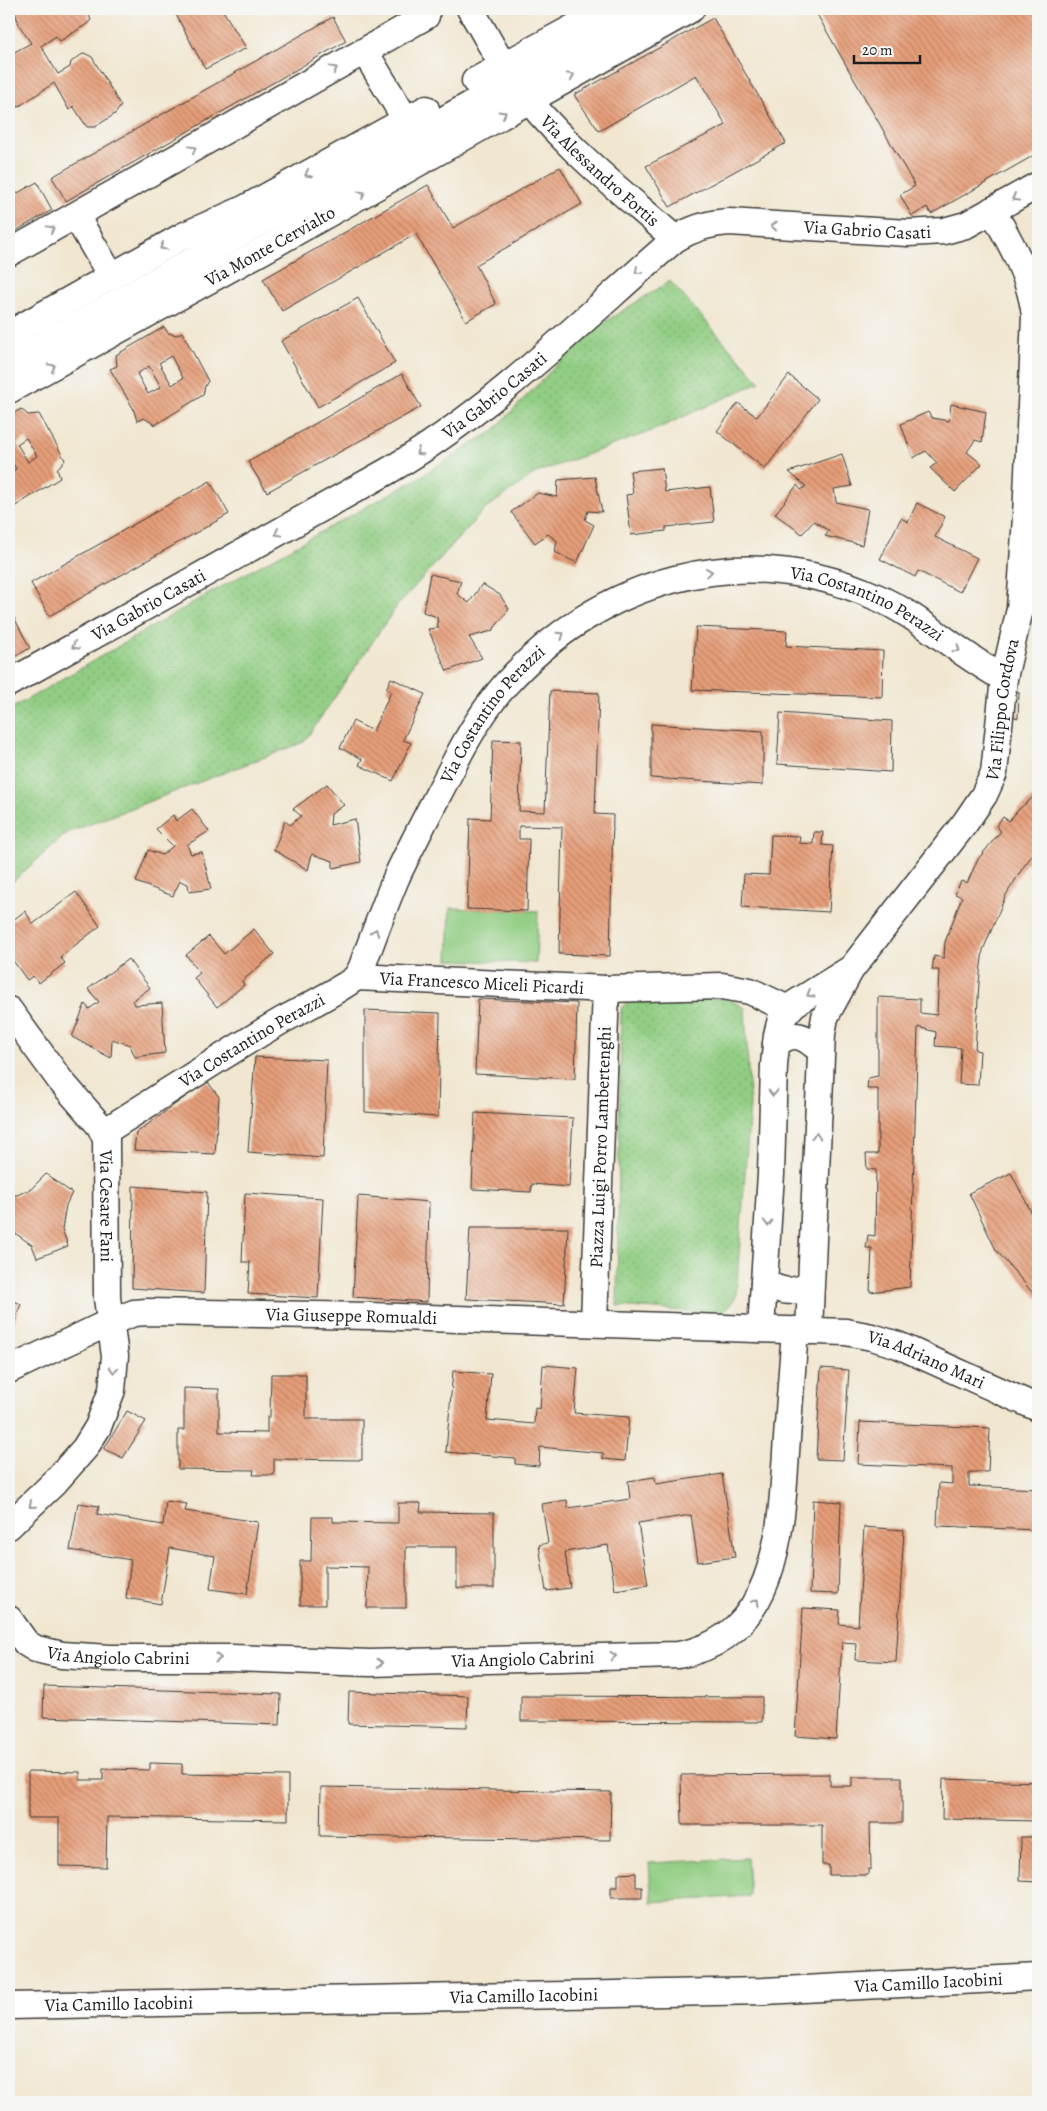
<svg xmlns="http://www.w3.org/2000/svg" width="1047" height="2111" font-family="Alegreya,serif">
	<defs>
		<pattern id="grass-dots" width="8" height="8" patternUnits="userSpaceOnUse" patternTransform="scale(1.25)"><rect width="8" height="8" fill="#91cd83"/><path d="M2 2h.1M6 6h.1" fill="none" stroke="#7caf71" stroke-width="1.8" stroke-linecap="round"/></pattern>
		<pattern id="building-back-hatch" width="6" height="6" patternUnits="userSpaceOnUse" patternTransform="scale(1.25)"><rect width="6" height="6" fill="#e69e79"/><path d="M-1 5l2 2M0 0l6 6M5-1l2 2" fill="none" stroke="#ba8062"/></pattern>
	</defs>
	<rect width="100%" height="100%" fill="#f6f6f2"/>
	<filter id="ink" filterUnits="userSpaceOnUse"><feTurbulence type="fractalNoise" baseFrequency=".02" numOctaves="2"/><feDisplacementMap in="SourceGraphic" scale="10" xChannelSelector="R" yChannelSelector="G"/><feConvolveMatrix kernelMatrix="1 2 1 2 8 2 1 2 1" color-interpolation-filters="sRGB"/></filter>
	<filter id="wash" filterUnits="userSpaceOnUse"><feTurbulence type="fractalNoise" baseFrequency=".0096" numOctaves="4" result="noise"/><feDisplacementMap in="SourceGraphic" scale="20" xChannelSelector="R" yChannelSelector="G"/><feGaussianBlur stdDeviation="1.12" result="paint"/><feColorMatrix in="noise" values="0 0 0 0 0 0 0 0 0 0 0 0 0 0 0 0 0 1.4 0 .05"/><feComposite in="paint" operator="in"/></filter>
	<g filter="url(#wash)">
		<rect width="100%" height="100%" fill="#f1e7d1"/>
		<g fill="url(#grass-dots)" stroke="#567450">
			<path d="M670,281L760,382L652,431L536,473L484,510L397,606L304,742L67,833L9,885V710L203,597L415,480L493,431L587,333Z"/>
			<path d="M632,997L727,998L745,1008L750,1105L736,1297L722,1314L617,1306L621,1009Z"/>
		</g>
		<g fill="#91cd83" stroke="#567450">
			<path d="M450,908L538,911L536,963L448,960Z"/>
			<path d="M747,1858L750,1896L652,1902L649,1863Z"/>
		</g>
		<g id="blocks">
			<g fill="url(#building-back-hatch)" fill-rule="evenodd">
				<path d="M14,9H86L91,20L87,24L60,41L56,36L41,46L58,74L70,67L71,62L84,53L92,57L121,106L115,114L95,127H87L73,106L69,110L54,83L15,109H9V55L31,43L19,25Z"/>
				<path d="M173,9H222L246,48L205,69Z"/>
				<path d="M814,9H1038V153L931,214L927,207L912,216L900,195L915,186Z"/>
				<path d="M333,17L346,41L66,201L52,177Z"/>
				<path d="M713,18L786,143L670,207L646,166L726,125L696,75L599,131L574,95Z"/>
				<path d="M560,167L582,204L476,265L496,304L466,321L416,234L282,311L263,279L428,185L453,228Z"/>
				<path d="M37,182L52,210L9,235V198Z"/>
				<path d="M358,298L395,363L318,407L281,341Z"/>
				<path d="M164,327L168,333L177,335L182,332L208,381L205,386L203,395L155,425L144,418L137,421L133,408L110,369L117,366L116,355ZM171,356L183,378L172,385L159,363ZM149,366L161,387L148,394L137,374Z"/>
				<path d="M402,374L421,407L267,492L248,462Z"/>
				<path d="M789,375L818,399L765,469L717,431L738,403L757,417Z"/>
				<path d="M951,404L986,412L982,442L975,440L967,452L982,464L955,492L930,468L937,463L926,451L913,458L901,424L928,412L932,418L949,421Z"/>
				<path d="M21,409L28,415L39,414L65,460L57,469L60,478L14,507L9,503V474L16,469L9,457V416ZM26,438L37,456L28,462L17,444Z"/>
				<path d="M842,454L852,486L834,489L836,502L868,509L862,545L825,536L829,531L814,521L802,534L775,514L797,485L801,490L806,486L789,472Z"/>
				<path d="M662,468L665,492L710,487L714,522L666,527V531L631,535L626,495L633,494L630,471Z"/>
				<path d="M595,477L602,512L588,511L585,520L594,525L577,563L555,552L557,541L548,534L535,543L511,512L538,493L557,497L558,480Z"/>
				<path d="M210,481L229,514L49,616L31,583Z"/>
				<path d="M917,503L945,517L935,537L977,558L960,592L918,571L915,577L880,559L901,518L908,522Z"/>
				<path d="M430,574L461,581L457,594L469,603L482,584L500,595L509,609L492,631L469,637L482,658L447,671L428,629L438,628L437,617L423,612Z"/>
				<path d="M9,608L30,648L9,660Z"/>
				<path d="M696,627L787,631L786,646L883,651L882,697L692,690Z"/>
				<path d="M391,678L425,694L403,740L411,743L393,781L359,765L362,759L340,748L353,721L373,731L391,692L386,689Z"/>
				<path d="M550,691L599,693L595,814L613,815L610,956L559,954L562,827L519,826V839H529L527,911L467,909L470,818L490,819L493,740L521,741L519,811L545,812Z"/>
				<path d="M1013,692H1019L1018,718L1010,715Z"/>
				<path d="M780,713L892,721L891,772L777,764Z"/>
				<path d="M651,724L763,731V785L651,778Z"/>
				<path d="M327,784L344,805L331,814L330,825L355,819L361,862L333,868V861L312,854L308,870L274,850L285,821L290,825L301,816L293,809Z"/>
				<path d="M1037,794L1038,796V848L1024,866L1006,895L983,950L979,982L975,1050L980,1051L978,1085L959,1084L961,1048L935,1046L936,1032L918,1027L910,1287L870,1292L872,1248H866L868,1235L875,1236L876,1170L867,1169L866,1154H878V1089H867L868,1078L878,1076V997L920,999V1013L937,1015L939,970H932L934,956L944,958L945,942L962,897L955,894L961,881L967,883L978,859L1001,831L996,826L1003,817L1009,821L1019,809Z"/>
				<path d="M192,809L209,831L187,845L191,854L202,852L211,889L189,892L188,884L180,881L173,896L136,882L148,850L162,855L173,846L156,829L173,815L176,821Z"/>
				<path d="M814,832H823L822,845L833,846L829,912L742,907L744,874L769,875L771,835L800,836L799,843L813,844Z"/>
				<path d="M76,892L100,926L60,957L65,963L39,983L33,976L27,980L9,955V947L11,945L9,942V923L25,911L33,924Z"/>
				<path d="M254,929L274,954L242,981L244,985L217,1007L194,978L200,973L186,955L209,936L224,954Z"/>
				<path d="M128,959L150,988L132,1001L135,1005L162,1003L165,1053L135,1057L130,1045L112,1039L111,1058L72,1037L85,1004L89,1009L99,1002L88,989Z"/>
				<path d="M478,999L577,1003L575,1079L475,1074Z"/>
				<path d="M365,1010L440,1013L438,1117L365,1112Z"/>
				<path d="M255,1057L327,1060L323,1158L248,1152Z"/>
				<path d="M207,1081L219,1097L215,1154L134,1150L136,1133Z"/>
				<path d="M475,1113L573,1118L569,1187L532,1184L531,1192L472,1189Z"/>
				<path d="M1011,1173L1038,1225V1299L996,1250L969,1193Z"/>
				<path d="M46,1174L72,1193L66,1205L62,1229L68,1246L37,1258L32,1245L9,1229V1195H17L31,1189Z"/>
				<path d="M133,1186L207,1192L204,1293L132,1288Z"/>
				<path d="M245,1193L323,1198L318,1298L248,1294L250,1262H242Z"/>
				<path d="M358,1196L429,1202L427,1302L353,1297Z"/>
				<path d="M470,1228H568L564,1304L466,1299Z"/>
				<path d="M9,1299L21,1304L9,1337Z"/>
				<path d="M543,1365L578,1368L574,1413L629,1417L625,1461L603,1459V1453L540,1447L539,1466L515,1464V1458L446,1452L453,1371L491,1374L487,1420L534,1424L535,1408L540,1409Z"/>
				<path d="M821,1368L849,1370L843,1460L816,1459Z"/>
				<path d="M271,1374H306V1419H362V1460L274,1459V1475H253L254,1470L178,1469V1430H184V1388L219,1389V1432L267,1433V1417H270Z"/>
				<path d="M127,1411L146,1421L123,1458L104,1449Z"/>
				<path d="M860,1422L990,1428L988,1472H969V1486L1038,1489V1530L937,1526L939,1483L952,1484V1468L858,1464Z"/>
				<path d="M722,1474L735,1557L698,1562L691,1515L638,1523L648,1585L615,1590L608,1545L565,1552L570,1588L546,1591L539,1545L548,1543L542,1504L567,1500L568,1508L630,1499L628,1481L655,1477L656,1484Z"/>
				<path d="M813,1500L841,1502L838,1594L810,1593Z"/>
				<path d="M166,1501L187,1504L185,1511L258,1522L247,1594L210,1589L215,1556L170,1548L161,1604L126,1598L131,1560L70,1550L78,1503L99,1506L97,1514L163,1525Z"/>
				<path d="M398,1503H421L420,1512L494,1513V1588H457V1547H406V1608H367L368,1567L325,1566V1605H300V1561H311L312,1517H333V1522L398,1523Z"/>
				<path d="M864,1527L904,1530L896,1662L855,1660L856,1643L842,1642L836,1739L795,1736L803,1608L840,1610L839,1624L858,1626Z"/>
				<path d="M44,1686L281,1694L280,1725L43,1717Z"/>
				<path d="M349,1692L468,1696L467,1727L348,1724Z"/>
				<path d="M521,1696L762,1697V1722L521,1721Z"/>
				<path d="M150,1763L182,1764V1774L288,1776V1820L107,1817L106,1867L59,1866V1818H28V1771L80,1772V1780H103V1769L150,1770Z"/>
				<path d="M830,1774V1786H852V1777H902V1823H870L871,1869H868V1875H829V1865H822V1825H682L681,1775Z"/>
				<path d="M943,1779L1038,1782V1821L942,1819Z"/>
				<path d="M321,1787L611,1792L610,1840L320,1836Z"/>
				<path d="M1021,1837H1038V1882L1020,1881Z"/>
				<path d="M636,1873V1887H642V1898H611V1887H618V1874Z"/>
			</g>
		</g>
	</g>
	<g filter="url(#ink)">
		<use href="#blocks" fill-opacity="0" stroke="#3c3a37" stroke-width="1"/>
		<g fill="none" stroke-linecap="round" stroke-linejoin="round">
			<defs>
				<g id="minor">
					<path id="s1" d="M470,9C485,32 497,59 514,81C558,142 619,189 675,239"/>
					<path d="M365,52L406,120"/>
					<path d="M475,81L608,9"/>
					<path d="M76,216L111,276"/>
					<path d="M9,253L426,16"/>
					<path d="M9,334L183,236L244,209L426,109"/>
					<path d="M9,363L513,81L551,65L653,9"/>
					<path id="s2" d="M9,390L262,251L691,9"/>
					<path id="s3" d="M9,683L388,471C494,409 583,319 675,239C691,229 710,223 729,222L908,233L944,231L966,225L1038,185"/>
					<path id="s4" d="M357,977L606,989L722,986L750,991L788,1009"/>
					<path id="s5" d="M9,1010L60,1080L100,1126L106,1139L107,1298L115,1356L112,1390L98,1427L85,1448L55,1482L9,1526"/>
					<path d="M776,1044C795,1030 804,1036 820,1050"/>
					<path id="s6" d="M104,1132C163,1095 221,1056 281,1021C294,1014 351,984 357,976C363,968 365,956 369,948C378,924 387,899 397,876C415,838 435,801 454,764C468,736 485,708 506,684C600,579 742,538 874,596C921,616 959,655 1004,678"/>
					<path d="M764,1282C781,1292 792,1294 810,1285"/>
					<path id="s7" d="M594,1323L606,989"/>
					<path id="s8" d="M761,1329L771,1174L774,1065L777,1035L781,1019L794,1004L852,968L965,823L984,795L994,773L1004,678L1020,609L1026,517L1035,316C1031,278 1011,243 992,210"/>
					<path d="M809,1331L822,1034L825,1017L851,969"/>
					<path id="s9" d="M9,1370L110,1322L134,1313L147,1312L370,1316L846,1332L872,1337L898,1345L1038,1408"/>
					<path id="s10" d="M9,1619L26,1643L36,1649L62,1655L109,1658H231L370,1663L678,1655C777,1638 781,1532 786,1452C789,1411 792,1371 795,1330"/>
					<path id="s11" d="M9,2006L764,1991L1038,1977"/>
				</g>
			</defs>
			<use href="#minor" stroke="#3c3a37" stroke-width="29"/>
			<use href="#minor" stroke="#fff" stroke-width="26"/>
		</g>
		<defs><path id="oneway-chevron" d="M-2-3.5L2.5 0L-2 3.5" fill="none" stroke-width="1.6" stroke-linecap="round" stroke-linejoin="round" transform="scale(1.25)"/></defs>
		<g stroke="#999">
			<use href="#oneway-chevron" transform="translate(334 69) rotate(-29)"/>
			<use href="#oneway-chevron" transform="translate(571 76) rotate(-29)"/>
			<use href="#oneway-chevron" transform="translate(503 114) rotate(-30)"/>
			<use href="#oneway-chevron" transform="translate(193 149) rotate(-29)"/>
			<use href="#oneway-chevron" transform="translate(308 174) rotate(151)"/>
			<use href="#oneway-chevron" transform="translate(362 194) rotate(-30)"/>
			<use href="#oneway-chevron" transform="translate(1015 198) rotate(151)"/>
			<use href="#oneway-chevron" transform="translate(774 226) rotate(-176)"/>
			<use href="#oneway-chevron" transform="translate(51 229) rotate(-29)"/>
			<use href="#oneway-chevron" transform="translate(163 247) rotate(151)"/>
			<use href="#oneway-chevron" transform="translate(638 271) rotate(138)"/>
			<use href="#oneway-chevron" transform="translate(52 367) rotate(-29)"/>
			<use href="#oneway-chevron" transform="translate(419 452) rotate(148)"/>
			<use href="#oneway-chevron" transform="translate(278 533) rotate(151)"/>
			<use href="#oneway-chevron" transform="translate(709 572) rotate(-7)"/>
			<use href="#oneway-chevron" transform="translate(561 635) rotate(-35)"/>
			<use href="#oneway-chevron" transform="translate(75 646) rotate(151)"/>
			<use href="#oneway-chevron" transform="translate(957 649) rotate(35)"/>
			<use href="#oneway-chevron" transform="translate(375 932) rotate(-68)"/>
			<use href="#oneway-chevron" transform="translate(810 994) rotate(148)"/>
			<use href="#oneway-chevron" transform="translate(773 1093) rotate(91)"/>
			<use href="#oneway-chevron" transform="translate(816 1136) rotate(-87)"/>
			<use href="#oneway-chevron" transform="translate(768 1223) rotate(93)"/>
			<use href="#oneway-chevron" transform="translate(114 1370) rotate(92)"/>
			<use href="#oneway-chevron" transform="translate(32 1505) rotate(139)"/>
			<use href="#oneway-chevron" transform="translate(756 1602) rotate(-58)"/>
			<use href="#oneway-chevron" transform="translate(613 1656) rotate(-2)"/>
			<use href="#oneway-chevron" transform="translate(218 1658)"/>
			<use href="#oneway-chevron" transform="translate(380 1663) rotate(-2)"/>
		</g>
	</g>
	<g text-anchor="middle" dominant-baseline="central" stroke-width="4" stroke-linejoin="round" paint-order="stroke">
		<g font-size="18" fill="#1c1c1c" stroke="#f6f6f2">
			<text stroke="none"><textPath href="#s1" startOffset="209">Via Alessandro Fortis</textPath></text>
			<text stroke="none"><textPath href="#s3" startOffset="1000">Via Gabrio Casati</textPath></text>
			<text stroke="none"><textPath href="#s2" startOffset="298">Via Monte Cervialto</textPath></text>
			<text stroke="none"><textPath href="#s3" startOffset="565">Via Gabrio Casati</textPath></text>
			<text stroke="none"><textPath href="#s3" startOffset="160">Via Gabrio Casati</textPath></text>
			<text stroke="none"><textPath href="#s6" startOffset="1028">Via Costantino Perazzi</textPath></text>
			<text stroke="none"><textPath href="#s8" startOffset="705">Via Filippo Cordova</textPath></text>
			<text stroke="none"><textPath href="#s6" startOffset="594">Via Costantino Perazzi</textPath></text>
			<text stroke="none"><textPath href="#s4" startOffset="125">Via Francesco Miceli Picardi</textPath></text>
			<text stroke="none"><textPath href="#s6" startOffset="174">Via Costantino Perazzi</textPath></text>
			<text stroke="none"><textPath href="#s7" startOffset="176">Piazza Luigi Porro Lambertenghi</textPath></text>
			<text stroke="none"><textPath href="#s5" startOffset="229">Via Cesare Fani</textPath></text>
			<text stroke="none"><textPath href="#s9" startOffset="355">Via Giuseppe Romualdi</textPath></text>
			<text stroke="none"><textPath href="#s9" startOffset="935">Via Adriano Mari</textPath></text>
			<text stroke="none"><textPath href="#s10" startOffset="124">Via Angiolo Cabrini</textPath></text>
			<text stroke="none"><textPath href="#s10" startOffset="529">Via Angiolo Cabrini</textPath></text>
			<text stroke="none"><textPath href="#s11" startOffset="920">Via Camillo Iacobini</textPath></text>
			<text stroke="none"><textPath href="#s11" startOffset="515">Via Camillo Iacobini</textPath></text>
			<text stroke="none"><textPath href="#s11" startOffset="110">Via Camillo Iacobini</textPath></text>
		</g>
	</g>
	<rect width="1047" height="2111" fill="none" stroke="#f6f6f2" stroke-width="30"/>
	<path d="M854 55v8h66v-8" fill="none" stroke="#1c1c1c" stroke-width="2.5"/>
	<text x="862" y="55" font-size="15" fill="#1c1c1c" stroke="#f6f6f2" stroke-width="4" paint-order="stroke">20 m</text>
</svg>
